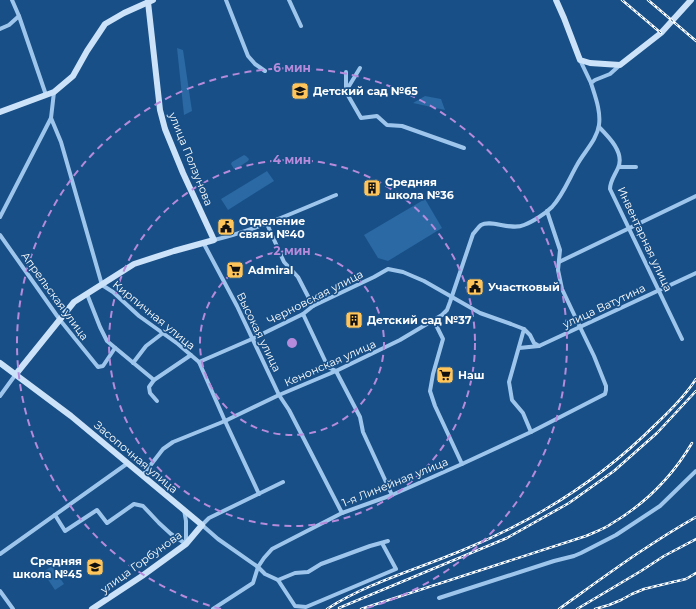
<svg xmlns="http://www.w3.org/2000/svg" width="696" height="609" font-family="Montserrat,sans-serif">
	<rect width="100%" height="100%" fill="#184f86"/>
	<g fill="#2a69a4">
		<path d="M177,48L183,50L192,111L184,115Z"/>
		<path d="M425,96L441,99L445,110L413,103Z"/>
		<path d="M244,155L246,156L249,159L248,161L236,169H234L231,164L232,162Z"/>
		<path d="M267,171L274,181L228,210L221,199Z"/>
		<path d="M425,199L442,228L388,261L378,258L364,235Z"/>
		<path d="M52,566L64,584L55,590L43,572Z"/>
	</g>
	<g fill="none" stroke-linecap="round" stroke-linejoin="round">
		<g stroke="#9ec6ed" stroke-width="4">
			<path d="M12,0L19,16L46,95"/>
			<path d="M226,0L248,56L255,64L265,71"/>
			<path d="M289,0L301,26"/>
			<path d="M0,29L9,25L19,16"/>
			<path d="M580,60L591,83L595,80L610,74L620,65"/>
			<path d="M346,72V92L361,118L377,116L387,125L402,126L464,148"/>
			<path d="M346,91L360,68"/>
			<path d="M51,118L61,142L102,285L113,292L139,316L178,344L199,362L225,421L259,494"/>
			<path d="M599,127C609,137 625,153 618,168C615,175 610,181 610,189L682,339"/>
			<path d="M619,167H636"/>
			<path d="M0,217L51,118L54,92"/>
			<path d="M267,224L284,262L298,277L313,306"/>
			<path d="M0,235L60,320L98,367L103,366L115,348"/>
			<path d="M214,240C256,230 295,212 336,195"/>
			<path d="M204,244L237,306L279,395L289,410L342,513"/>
			<path d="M559,262L696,196"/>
			<path d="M87,294L100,327L107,341L154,380"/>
			<path d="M303,314L328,367L336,371L360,417L363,432L392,495"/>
			<path d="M434,321L443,339L433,374L430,391L435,406L462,464"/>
			<path d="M524,329L530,335L534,343L539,346"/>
			<path d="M519,348L539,346L696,273"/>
			<path d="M199,362L252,339L303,314L313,306L374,277L388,269L403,272L424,281L480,313L511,324L524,329L509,382L512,400L523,413L531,432"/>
			<path d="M133,363L146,346L163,333"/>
			<path d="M0,396L16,374"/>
			<path d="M157,401L150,393L149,387L154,380L191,355"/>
			<path d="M143,475L163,449L173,442L225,421L279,395L336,371L400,340L442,315L447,310L450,302L473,234C476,231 478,227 481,225C491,219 511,231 524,225C532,222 545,214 552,207C563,195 569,179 577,165C584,152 597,140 599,125C601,111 595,96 591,83"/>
			<path d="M283,482L209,518L202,525L218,539L258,567L265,574L278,580L295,606L306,607L396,569L382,543"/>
			<path d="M184,510L186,521V543"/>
			<path d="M55,515L65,531L97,510L107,523L134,504L143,506L159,523L171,534L186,544"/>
			<path d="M0,554L128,463"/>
			<path d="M278,580L295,573L308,572L321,564L370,546L388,541"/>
			<path d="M0,591L13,609"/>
			<path d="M439,598L554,561L574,556L581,553L616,535L660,506L696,471"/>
			<path d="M213,609L253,583L258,567L264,558L272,549L342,513L392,495L462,464L531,432L605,394L606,390V386L594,356L580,327L562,289L558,270L560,250L547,211"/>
		</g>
		<g stroke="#cbe2f9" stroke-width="6">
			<path d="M556,0L564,18L580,60L590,63L620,65L661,33L691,0"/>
			<path d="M0,112L54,92L73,76L87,51L105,24L124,13L153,0"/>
			<path d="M0,363L71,416L202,525L186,544L142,576L92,609"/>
			<path d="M16,374L74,302L134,264L174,251L214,240L183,173L165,129L160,110L148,2"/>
		</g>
		<defs>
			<g id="rail">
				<path d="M622,0L661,33"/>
				<path d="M648,0L696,41"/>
				<path d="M339,608L507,538L569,503L614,471L657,433L696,391"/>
				<path d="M327,609C367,583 418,569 463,550C534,521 601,479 656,424C671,410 685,396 696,379"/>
				<path d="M361,609L586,536C595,532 604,529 611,524C645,504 672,477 692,443"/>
				<path d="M559,609C604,577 648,544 696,517"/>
				<path d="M577,609L641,571L664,556L696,539"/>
				<path d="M595,609L609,605L621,600L632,594L644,589L673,582L686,579L696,573"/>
			</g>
		</defs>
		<use href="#rail" stroke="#fff" stroke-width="2.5"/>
		<use href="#rail" stroke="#184f86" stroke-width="1" stroke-dasharray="3" stroke-linecap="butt"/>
	</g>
	<g fill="none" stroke="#b68bdc" stroke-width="2" stroke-dasharray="7 5">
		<circle cx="292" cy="343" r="92"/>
		<circle cx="292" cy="343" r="183"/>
		<path d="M221 609A275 275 0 1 1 363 609"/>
	</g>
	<defs>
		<symbol id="school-square" viewBox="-11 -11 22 22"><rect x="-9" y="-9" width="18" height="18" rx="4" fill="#ffc55a" stroke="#184f86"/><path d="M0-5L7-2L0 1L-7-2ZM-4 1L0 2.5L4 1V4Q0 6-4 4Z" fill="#111"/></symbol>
		<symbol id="building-square" viewBox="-11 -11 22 22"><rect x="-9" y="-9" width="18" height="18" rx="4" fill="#ffc55a" stroke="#184f86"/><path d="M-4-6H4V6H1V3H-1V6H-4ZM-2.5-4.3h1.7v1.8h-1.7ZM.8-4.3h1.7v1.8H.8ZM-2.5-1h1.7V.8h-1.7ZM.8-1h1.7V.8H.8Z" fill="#111"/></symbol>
		<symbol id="civic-square" viewBox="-11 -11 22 22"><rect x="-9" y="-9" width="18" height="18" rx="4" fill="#ffc55a" stroke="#184f86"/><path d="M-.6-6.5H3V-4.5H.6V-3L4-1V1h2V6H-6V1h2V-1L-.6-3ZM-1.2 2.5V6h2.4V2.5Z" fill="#111"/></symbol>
		<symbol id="supermarket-square" viewBox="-11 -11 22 22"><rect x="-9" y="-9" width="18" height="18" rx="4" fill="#ffc55a" stroke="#184f86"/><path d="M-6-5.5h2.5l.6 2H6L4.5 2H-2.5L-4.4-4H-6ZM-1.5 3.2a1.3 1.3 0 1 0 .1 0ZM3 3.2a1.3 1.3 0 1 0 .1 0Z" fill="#111"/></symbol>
	</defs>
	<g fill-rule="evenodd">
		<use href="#school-square" x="290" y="81" width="20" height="20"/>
		<use href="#building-square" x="362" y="178" width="20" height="20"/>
		<use href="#civic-square" x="216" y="217" width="20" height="20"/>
		<use href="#supermarket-square" x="225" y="260" width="20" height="20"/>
		<use href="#civic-square" x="465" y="277" width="20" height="20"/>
		<use href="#building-square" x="344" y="310" width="20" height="20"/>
		<use href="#supermarket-square" x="435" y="365" width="20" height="20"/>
		<use href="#school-square" x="85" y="557" width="20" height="20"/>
	</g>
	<g text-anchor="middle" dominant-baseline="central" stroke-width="3.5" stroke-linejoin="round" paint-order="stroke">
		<g font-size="11" font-weight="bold" fill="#fff" stroke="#184f86" text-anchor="start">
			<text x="313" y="91">Детский сад №65</text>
			<text x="385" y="182">Средняя<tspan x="385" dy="13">школа №36</tspan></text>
			<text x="239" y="221">Отделение<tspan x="239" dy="13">связи №40</tspan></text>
			<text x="248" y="270">Admiral</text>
			<text x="488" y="287">Участковый</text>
			<text x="367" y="320">Детский сад №37</text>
			<text x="458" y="375">Наш</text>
			<text x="82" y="561" text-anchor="end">Средняя<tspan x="82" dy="13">школа №45</tspan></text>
		</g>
		<g font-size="11" fill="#fff" stroke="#184f86">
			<text transform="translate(191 159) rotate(68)">улица Ползунова</text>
			<text transform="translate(645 239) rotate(65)">Инвентарная улица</text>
			<text transform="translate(55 296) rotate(54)">Апрельская улица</text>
			<text transform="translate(315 297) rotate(-27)">Черновская улица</text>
			<text transform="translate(604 306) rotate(-25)">улица Ватутина</text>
			<text transform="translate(154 315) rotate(39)">Кирпичная улица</text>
			<text transform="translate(259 332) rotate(64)">Высокая улица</text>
			<text transform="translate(330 363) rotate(-24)">Кенонская улица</text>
			<text transform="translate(136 457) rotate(40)">Засопочная улица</text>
			<text transform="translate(395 482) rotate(-22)">1-я Линейная улица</text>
			<text transform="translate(141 562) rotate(-36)">улица Горбунова</text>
		</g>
	</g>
	<circle cx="292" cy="343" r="6" fill="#b68bdc" stroke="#184f86" stroke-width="2"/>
	<g font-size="12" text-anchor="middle" font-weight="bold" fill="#b68bdc" stroke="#184f86" stroke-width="3.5" stroke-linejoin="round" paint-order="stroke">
		<text x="292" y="72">6 мин</text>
		<text x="292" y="164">4 мин</text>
		<text x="292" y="255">2 мин</text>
	</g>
</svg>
